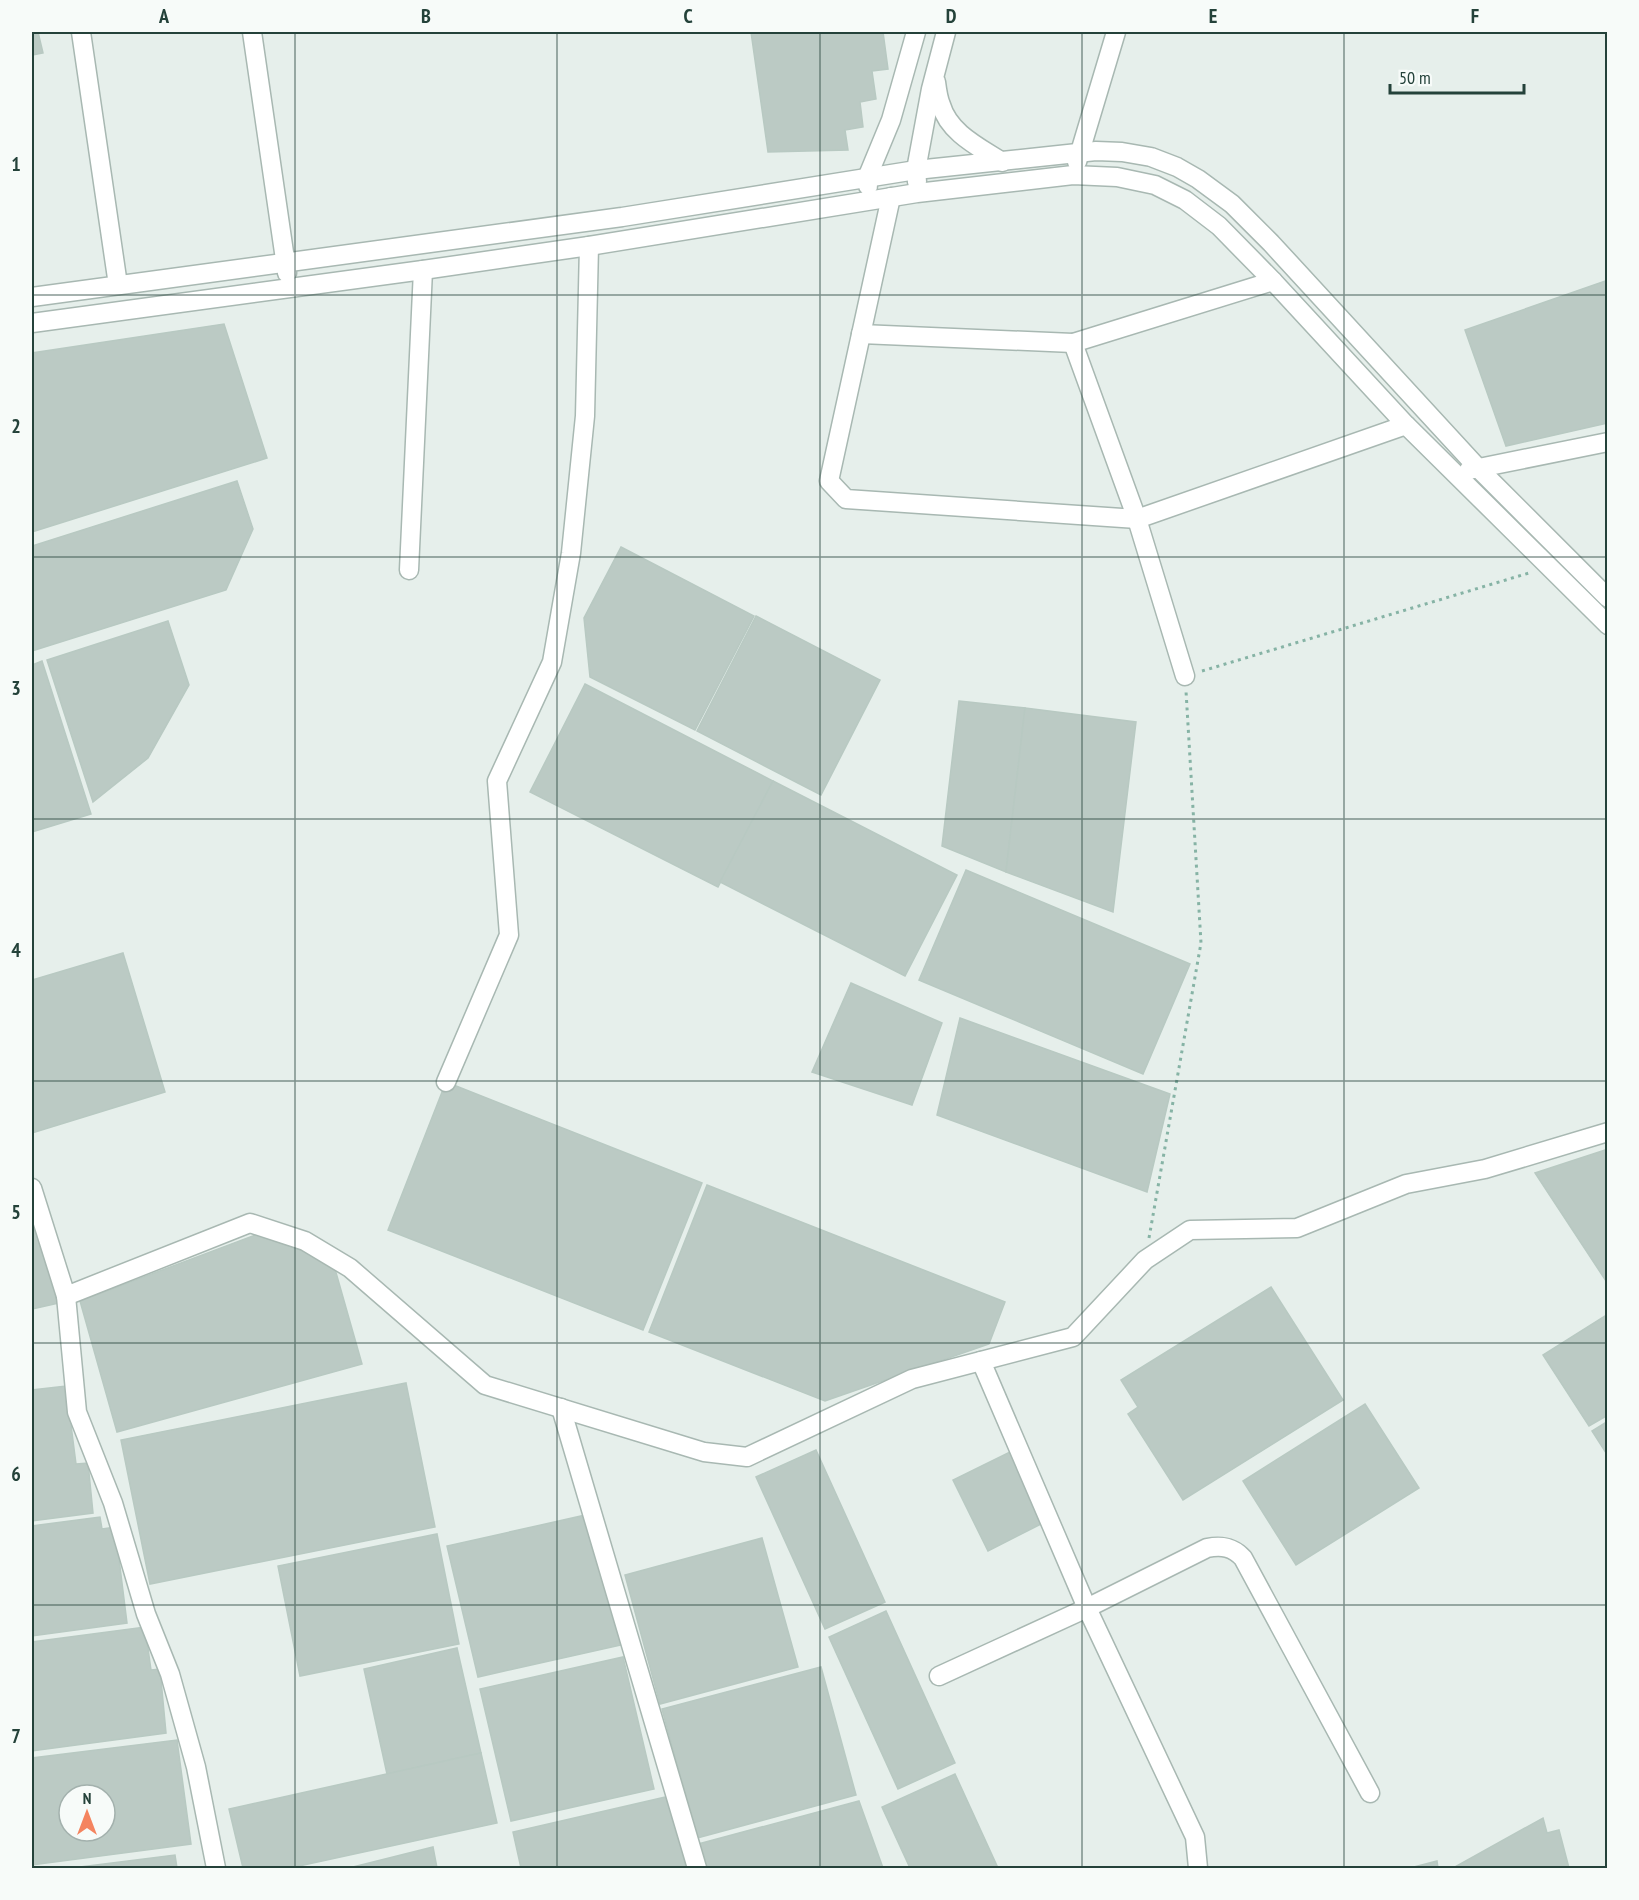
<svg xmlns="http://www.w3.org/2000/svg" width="1639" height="1900" font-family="'PT Sans Narrow',sans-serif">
	<rect width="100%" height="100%" fill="#e6efeb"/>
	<g fill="#bbcac4" stroke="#b8c9c2" stroke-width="1.5" fill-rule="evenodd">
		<path d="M32,32H38L43,53L32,55Z"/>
		<path d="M751,32H883L888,69L872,71L876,99L860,102L863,127L845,130L848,150L768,152Z"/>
		<path d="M1608,280V423L1506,446L1465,330Z"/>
		<path d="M224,324L267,458L32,532V353Z"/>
		<path d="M237,481L253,529L226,590L32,651V546Z"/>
		<path d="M621,547L754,616L695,730L590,677L584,618Z"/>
		<path d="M756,616L880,680L821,795L697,731Z"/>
		<path d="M168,621L189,685L148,758L93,802L47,660Z"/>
		<path d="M42,661L91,814L32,832V665Z"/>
		<path d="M585,684L773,781L718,887L530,792Z"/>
		<path d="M959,701L1025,708L1006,872L942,846Z"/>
		<path d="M1025,708L1136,722L1113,912L1006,872Z"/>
		<path d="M773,781L957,875L905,976L720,882Z"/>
		<path d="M966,870L1190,964L1143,1074L919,980Z"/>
		<path d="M123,953L165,1092L32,1133V980Z"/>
		<path d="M851,983L942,1023L912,1105L812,1072Z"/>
		<path d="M960,1018L1170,1094L1147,1192L937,1115Z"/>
		<path d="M446,1082L702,1183L643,1330L388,1230Z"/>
		<path d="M1608,1149V1284L1535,1173Z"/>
		<path d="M707,1185L1005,1302L989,1344L825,1401L649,1332Z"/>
		<path d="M35,1228L59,1303L32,1309V1229Z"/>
		<path d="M258,1234L333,1262L362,1364L117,1432L80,1301Z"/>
		<path d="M1271,1287L1343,1400L1183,1500L1128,1414L1138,1407L1121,1380Z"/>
		<path d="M1608,1314V1415L1589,1426L1543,1355Z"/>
		<path d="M406,1383L435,1527L150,1584L121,1440Z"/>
		<path d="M66,1386L76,1464L88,1463L93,1513L32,1521V1390Z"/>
		<path d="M1365,1404L1419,1488L1296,1565L1243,1481Z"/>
		<path d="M1608,1421V1456L1592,1431Z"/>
		<path d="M816,1450L885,1602L825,1629L756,1477Z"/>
		<path d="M1012,1451L1047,1521L988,1551L953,1480Z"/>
		<path d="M590,1514L621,1645L478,1677L447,1546Z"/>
		<path d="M100,1517L102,1529L115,1527L127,1623L32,1636V1526Z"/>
		<path d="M437,1534L459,1644L300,1676L278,1566Z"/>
		<path d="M762,1538L798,1667L660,1704L625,1575Z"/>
		<path d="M886,1611L955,1763L898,1789L829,1637Z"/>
		<path d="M145,1627L151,1670L160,1669L166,1733L32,1751V1642Z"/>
		<path d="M457,1648L481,1753L387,1774L364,1669Z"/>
		<path d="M623,1657L654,1789L511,1821L480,1689Z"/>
		<path d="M821,1667L856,1795L697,1838L662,1709Z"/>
		<path d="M177,1740L191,1844L32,1865V1758ZM69,1795H105V1831H69Z"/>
		<path d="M481,1753L497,1823L290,1868H243L229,1809Z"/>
		<path d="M955,1774L998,1868H910L882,1807Z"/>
		<path d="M670,1796L686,1868H521L513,1832Z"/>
		<path d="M859,1801L883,1868H705L698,1844Z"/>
		<path d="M1543,1818L1547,1833L1559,1830L1569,1868H1453Z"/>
		<path d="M433,1847L437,1868H349Z"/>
		<path d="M175,1855L177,1868H72Z"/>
		<path d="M1437,1861L1438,1868H1412L1414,1867Z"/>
	</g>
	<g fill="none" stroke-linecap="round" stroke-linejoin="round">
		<defs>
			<g id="minor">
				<path d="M81,32L118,285"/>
				<path d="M252,32L287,273"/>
				<path d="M936,82C937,90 938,98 941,105C949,133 979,147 1002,162"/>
				<path d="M1077,162L1116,32"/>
				<path d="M917,182L916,170L931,89L946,32"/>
				<path d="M868,186L867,178L891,120L916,32"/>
				<path d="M891,197L829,481L846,499L1137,519L1406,425"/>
				<path d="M32,297L622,217L916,170L1096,151L1122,152L1151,157L1177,167L1198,179L1232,204L1271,243L1478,468L1608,598"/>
				<path d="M32,323L423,270L589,246L917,193L1073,175L1117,177L1155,185L1185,200L1219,226L1273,281L1406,425L1608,625"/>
				<path d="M861,334L1073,343"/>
				<path d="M1469,470L1608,442"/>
				<path d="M409,570L423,270"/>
				<path d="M1185,676L1137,519L1073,343L1273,281"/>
				<path d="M446,1082L509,935L497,781L552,662L571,553L585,416L589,246"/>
				<path d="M32,1188L66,1296L250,1223L305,1241L350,1268L485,1385L704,1452L747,1457L912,1379L1073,1337L1145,1260L1190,1230L1297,1228L1406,1184L1485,1169L1608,1132"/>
				<path d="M66,1296L77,1412L113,1503L146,1614L170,1674L196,1767L216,1868"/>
				<path d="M981,1361L1087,1608L1195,1837L1198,1868"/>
				<path d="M561,1408L697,1868"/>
				<path d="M939,1676L1087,1608L1207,1548C1222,1545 1233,1547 1243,1558L1370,1793"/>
			</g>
		</defs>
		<use href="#minor" stroke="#a8b8b2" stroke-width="21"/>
		<g stroke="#86b3a5" stroke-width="3" stroke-dasharray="3 4.5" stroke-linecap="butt">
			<path d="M1202,671L1529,573"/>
			<path d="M1149,1238L1201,943L1186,691"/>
		</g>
		<use href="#minor" stroke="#fff" stroke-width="18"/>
	</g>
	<path fill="none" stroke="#24423a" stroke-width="1.5" stroke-opacity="0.55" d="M295,32V1868M557,32V1868M820,32V1868M1082,32V1868M1344,32V1868M32,295H1608M32,557H1608M32,819H1608M32,1081H1608M32,1343H1608M32,1605H1608"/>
	<rect width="1639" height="1900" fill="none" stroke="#f7fbf9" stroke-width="66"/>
	<g transform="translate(87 1813)"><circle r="28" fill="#f7fbf9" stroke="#a3b1ad" stroke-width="1.5"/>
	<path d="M0-4.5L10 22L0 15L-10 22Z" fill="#f4845f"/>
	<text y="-9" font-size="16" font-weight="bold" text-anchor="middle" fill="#24423a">N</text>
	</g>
	<path d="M1390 84v9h134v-9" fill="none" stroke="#24423a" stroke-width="3"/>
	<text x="1399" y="84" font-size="18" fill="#24423a" stroke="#f7fbf9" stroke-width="4.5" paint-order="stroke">50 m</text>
	<rect x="33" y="33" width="1573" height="1834" fill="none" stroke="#24423a" stroke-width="2"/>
	<g font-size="20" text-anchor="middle" font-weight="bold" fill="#24423a">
		<text x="164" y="23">A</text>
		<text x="426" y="23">B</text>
		<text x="688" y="23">C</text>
		<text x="951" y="23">D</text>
		<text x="1213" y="23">E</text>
		<text x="1475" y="23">F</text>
		<text x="16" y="171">1</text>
		<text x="16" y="433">2</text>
		<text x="16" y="695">3</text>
		<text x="16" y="957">4</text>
		<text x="16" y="1219">5</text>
		<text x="16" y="1481">6</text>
		<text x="16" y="1743">7</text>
	</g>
</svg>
